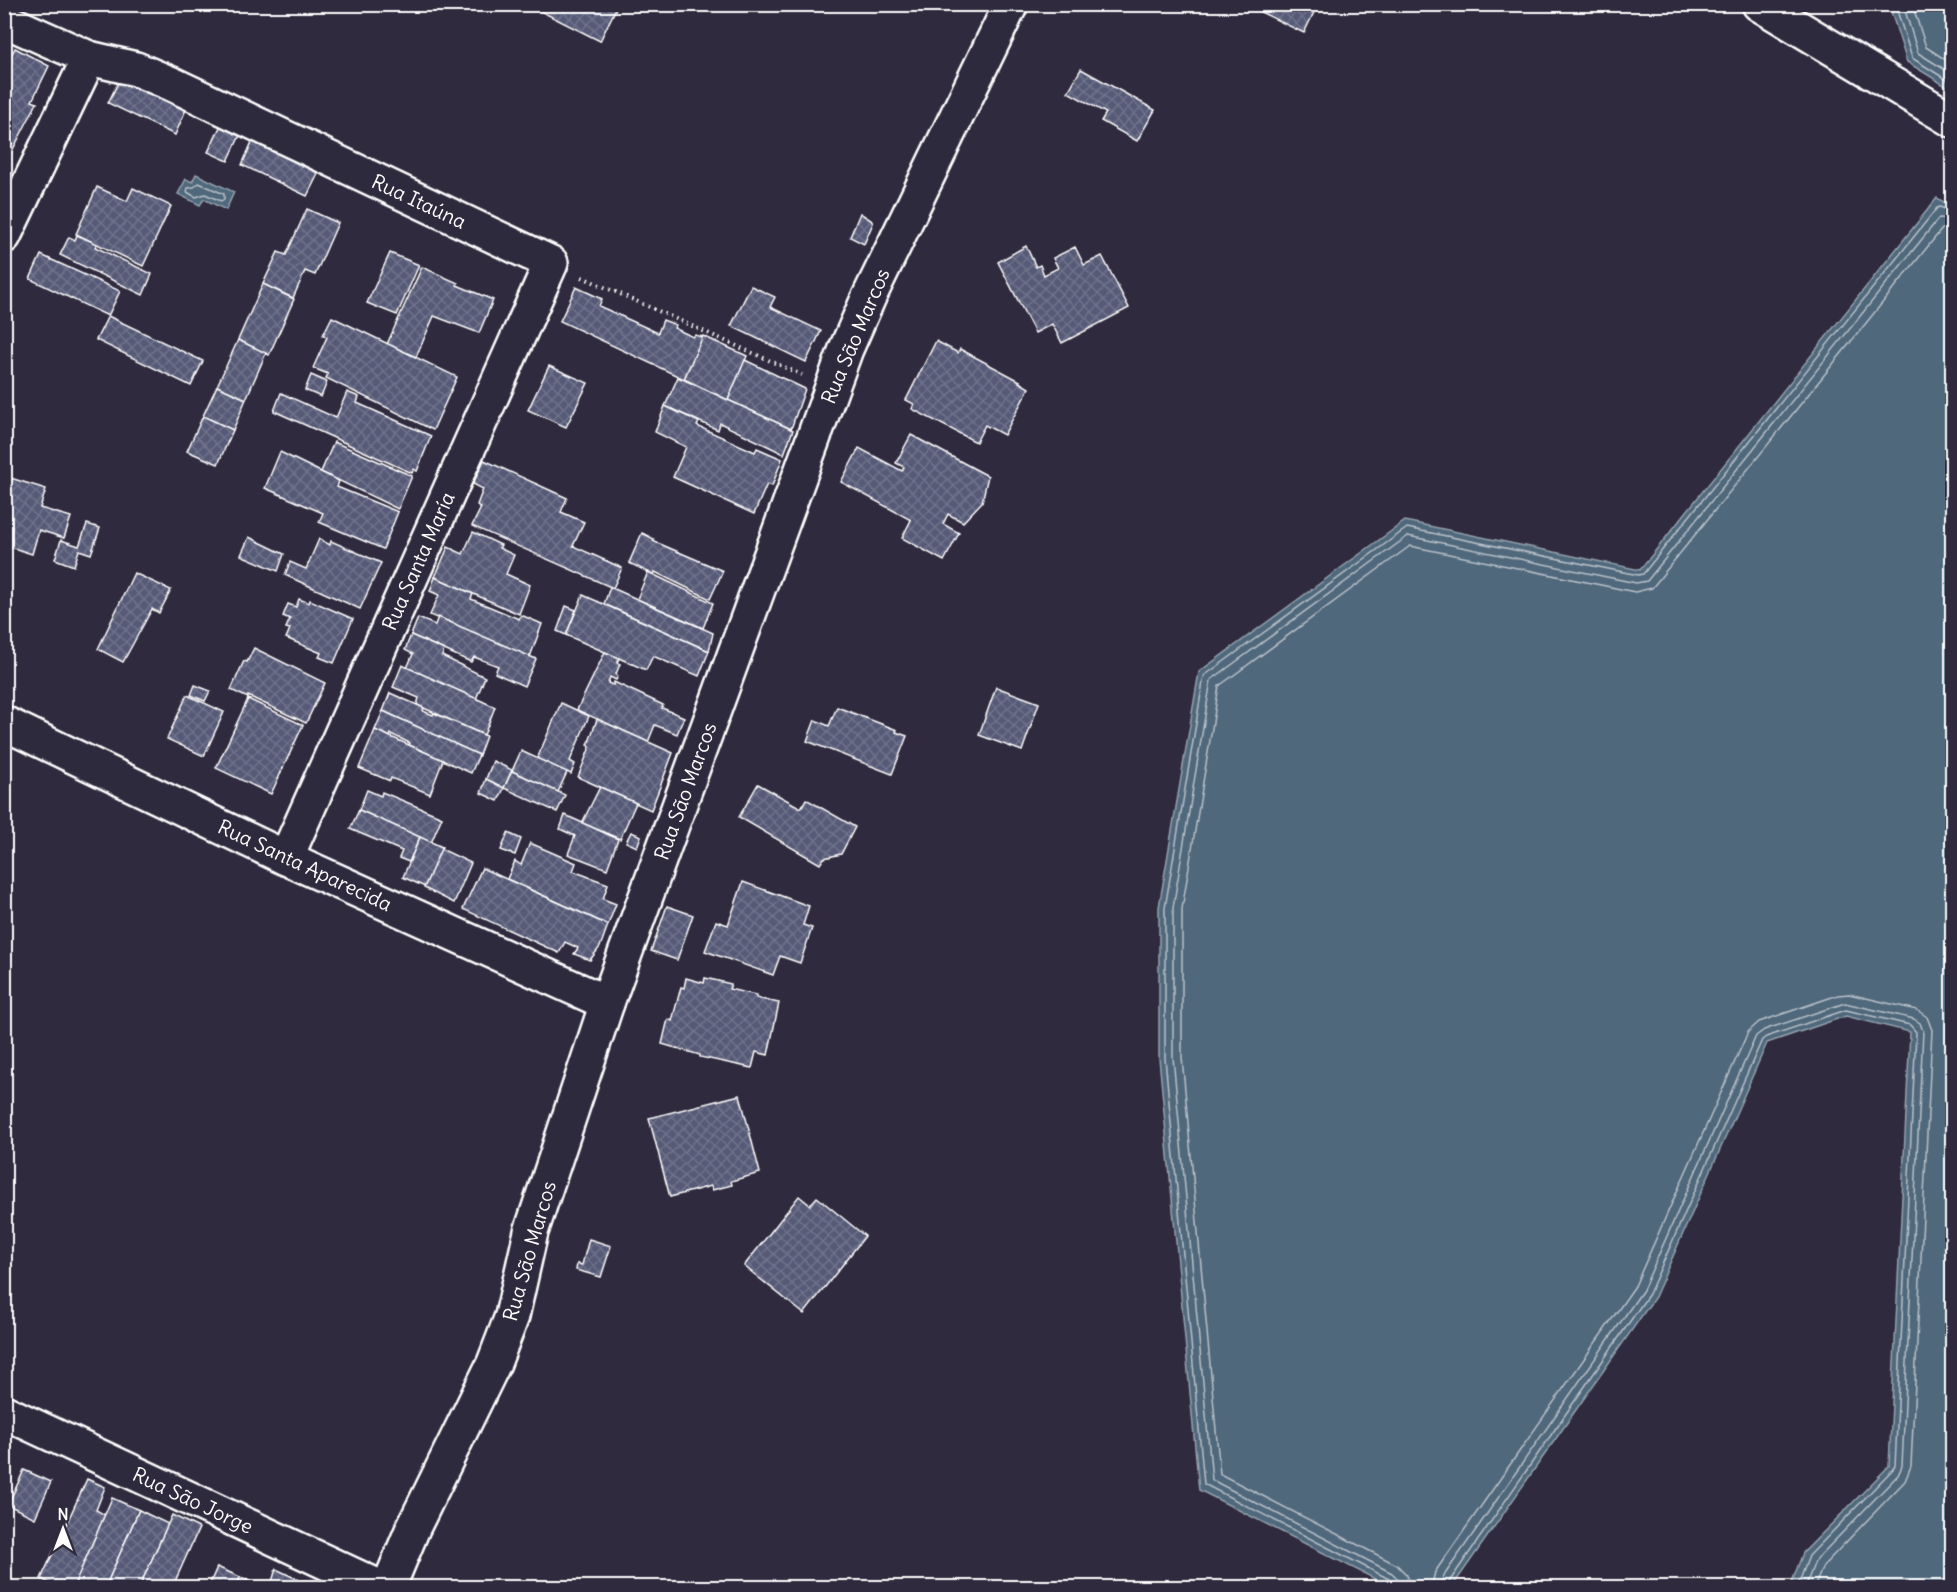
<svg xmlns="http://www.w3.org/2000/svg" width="1957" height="1592" font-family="Delius,sans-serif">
	<defs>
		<pattern id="building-cross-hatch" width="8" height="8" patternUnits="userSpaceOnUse" patternTransform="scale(1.5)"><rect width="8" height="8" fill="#575a77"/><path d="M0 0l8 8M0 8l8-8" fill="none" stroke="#70738b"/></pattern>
	</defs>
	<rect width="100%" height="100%" fill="#2f2a3d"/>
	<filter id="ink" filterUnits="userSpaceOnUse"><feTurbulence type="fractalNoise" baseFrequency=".0167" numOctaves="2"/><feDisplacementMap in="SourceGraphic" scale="12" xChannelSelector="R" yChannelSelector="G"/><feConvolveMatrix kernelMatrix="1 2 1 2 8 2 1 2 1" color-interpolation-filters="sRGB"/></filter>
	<g filter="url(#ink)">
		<g fill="#50677b" stroke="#96a4b0" stroke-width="1.5">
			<path d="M1889,5H1952V90L1907,62Z"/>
			<path d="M196,174L234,192L226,210L204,199L200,205L178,194L186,179L192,182Z"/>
			<path d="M1937,198L1952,207V1587H1790L1803,1553L1889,1466L1910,1032L1846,1016L1767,1043L1655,1297L1452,1587H1391L1199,1490L1159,1058V907L1199,672L1405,521L1640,570Z"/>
		</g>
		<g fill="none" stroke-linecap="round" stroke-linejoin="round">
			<g stroke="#b9c2ca" stroke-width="1.5">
				<path d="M1895,4L1912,58L1952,83"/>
				<path d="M1903,4L1918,53L1952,74"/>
				<path d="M1912,4L1926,47L1952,64"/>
				<path d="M199,183L224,194V199L221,201L205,194L196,197L187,192L188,188L194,187Z"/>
				<path d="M1392,1588L1389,1579L1204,1484L1165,1058V908L1204,676L1407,528L1638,575L1643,574L1937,208L1940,207L1952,212"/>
				<path d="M1400,1588L1398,1579L1392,1573L1212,1480L1173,1057V908L1211,680L1408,536L1636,583L1647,581L1939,218L1952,219"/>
				<path d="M1409,1588L1407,1575L1397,1565L1220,1474L1182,1057V909L1219,686L1410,546L1635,592L1652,588L1942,229L1952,228"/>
				<path d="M1431,1588L1435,1572L1635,1286L1748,1032L1759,1022L1838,995L1849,994L1917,1010L1927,1017L1932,1030L1911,1466L1905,1481L1823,1566L1814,1588"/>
				<path d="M1440,1588L1443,1577L1643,1290L1756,1036L1764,1030L1845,1003L1914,1019L1920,1023L1923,1031L1902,1466L1898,1475L1815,1561L1805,1588"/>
				<path d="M1448,1588L1449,1582L1649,1294L1762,1040L1766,1037L1846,1010L1910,1025L1916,1032L1895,1466L1892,1470L1809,1556L1797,1588"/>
			</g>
		</g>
		<g fill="url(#building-cross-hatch)" stroke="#fff" stroke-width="1.5">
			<path d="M543,4H618L600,41L540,11Z"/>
			<path d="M1249,4H1318L1304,33L1248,6Z"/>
			<path d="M15,48L49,66L32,101L37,103L8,159L4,157V69Z"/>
			<path d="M1081,69L1155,110L1137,141L1101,121L1106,113L1068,92Z"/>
			<path d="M122,75L187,107L175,135L108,103Z"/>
			<path d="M222,123L242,131L228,161L208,152Z"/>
			<path d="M255,135L323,164L307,196L242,165Z"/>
			<path d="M97,187L127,201L133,188L171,206L143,266L76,234Z"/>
			<path d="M307,209L338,223L315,275L305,271L293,298L263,284L278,252L286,255Z"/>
			<path d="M860,213L871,220L873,223L864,244L850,237Z"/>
			<path d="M77,235L97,244L95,247L152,274L143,295L60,255L69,237L75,240Z"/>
			<path d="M1026,246L1036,267L1040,265L1044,275L1058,268L1053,258L1075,247L1084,265L1102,256L1129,308L1062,343L1052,324L1035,333L998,262Z"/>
			<path d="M390,253L419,265L397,315L367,303Z"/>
			<path d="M41,255L120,291L108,316L30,279Z"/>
			<path d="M422,267L458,283L457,285L493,300L479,333L434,316L416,357L387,344Z"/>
			<path d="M263,284L294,299L269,355L238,340Z"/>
			<path d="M751,286L775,297L770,307L821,331L806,362L731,326Z"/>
			<path d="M576,287L602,299L599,306L658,333L663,320L676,325L674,328L693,337L695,335L703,337L684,379L560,321Z"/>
			<path d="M108,316L203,361L191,386L96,340Z"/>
			<path d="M332,317L457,377L433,430L326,378L328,374L313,368L327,337L323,335Z"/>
			<path d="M703,336L747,356L728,400L684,379Z"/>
			<path d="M238,340L266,353L246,399L217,386Z"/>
			<path d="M936,341L958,353L960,349L1020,381L1019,382L1029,388L1004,435L985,425L976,442L912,409L914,404L906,400Z"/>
			<path d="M745,360L805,389L791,429L728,400Z"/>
			<path d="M549,366L588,383L566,427L528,410Z"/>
			<path d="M311,375L327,382L321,397L305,390Z"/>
			<path d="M678,377L793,430L784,454L720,423L718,430L665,406Z"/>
			<path d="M217,386L246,399L233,430L203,416Z"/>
			<path d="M347,392L359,397L357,403L431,436L417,471L414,469L412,473L274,411L281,393L336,418Z"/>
			<path d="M665,406L699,422L697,426L755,452L757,448L782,459L772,486L767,484L754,514L673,477L686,447L655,432Z"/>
			<path d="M203,416L233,430L218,464L187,451Z"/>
			<path d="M911,435L988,476L982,502L963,522L948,514L943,524L959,533L944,561L902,538L911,520L841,482L859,448L902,471L904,467L896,463Z"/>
			<path d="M334,442L412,476L398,509L321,472Z"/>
			<path d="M280,452L339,481L337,487L398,512L383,549L319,522L323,513L265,488Z"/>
			<path d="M484,460L567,498L561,512L584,522L573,546L622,568L613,588L472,526L481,508L477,505L483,489L473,484Z"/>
			<path d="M4,476L46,489L40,508L71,517L64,538L39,530L32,554L4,545Z"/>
			<path d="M87,524L100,528L91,554L79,550L74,566L55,559L61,540L79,546Z"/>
			<path d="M473,532L501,545L499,548L514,555L506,574L530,585L519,614L435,577L448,547L463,554Z"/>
			<path d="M642,533L654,539L653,541L723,571L710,599L655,572L654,575L629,563Z"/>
			<path d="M249,537L284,554L278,571L241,555Z"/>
			<path d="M319,539L330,545L331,541L381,563L360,609L285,575L290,562L306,569Z"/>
			<path d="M648,572L713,603L703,628L637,599Z"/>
			<path d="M134,573L171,590L159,613L152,609L123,662L98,649Z"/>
			<path d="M435,577L473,594L471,599L519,619L521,615L542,624L530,657L430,615L439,595L430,591Z"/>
			<path d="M610,587L713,633L709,651L604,604Z"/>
			<path d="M583,595L709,651L699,676L653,656L646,670L566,635Z"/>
			<path d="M299,599L309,603L310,600L353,619L334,663L319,657L321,653L286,638L290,629L286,628L290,619L283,616L288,604L296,607Z"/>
			<path d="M566,606L576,610L566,635L557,631Z"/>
			<path d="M438,617L536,659L524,686L495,673L498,666L474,657L471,662L411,635L418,618L435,625Z"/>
			<path d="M411,635L444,650L442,656L485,677L476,699L407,668L413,654L405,650Z"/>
			<path d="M254,648L325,683L306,723L248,696V698L231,690L244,661L247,662Z"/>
			<path d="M605,652L619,658L617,663L620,664L616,674L618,676L616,680L610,677L608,683L613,685L614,682L663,705L662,708L684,717L677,734L655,725L648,742L577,710Z"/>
			<path d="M402,665L495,707L484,735L417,705L419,698L393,687Z"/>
			<path d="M195,685L210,691L205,701L191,695Z"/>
			<path d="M996,687L1039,703L1022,751L979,735Z"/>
			<path d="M390,693L424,708L423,711L433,715L434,713L486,736L479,755L383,711Z"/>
			<path d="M187,695L224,712L204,756L167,739Z"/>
			<path d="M248,699L303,725L271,794L216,768Z"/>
			<path d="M561,703L589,716L570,761L575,764L571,774L537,759Z"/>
			<path d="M837,707L897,730L896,732L907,736L892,774L807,741L815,720L829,726Z"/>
			<path d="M383,711L479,755L471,773L409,745L410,743L391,734L390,737L375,730Z"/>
			<path d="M597,719L673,753L651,810L578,777L590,747L588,745Z"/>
			<path d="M375,730L443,760L430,794L391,778L390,781L359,768Z"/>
			<path d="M521,751L567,772L558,792L512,771Z"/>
			<path d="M493,761L512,770L504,788L486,779Z"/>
			<path d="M512,771L565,795L557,812L504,788Z"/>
			<path d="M486,779L504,788L498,801L481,793Z"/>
			<path d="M758,784L801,808L806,799L855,827L841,854L824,858L820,864L739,817Z"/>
			<path d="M600,787L636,803L620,839L582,823Z"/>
			<path d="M367,790L381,796L382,792L442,817L431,843L359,810Z"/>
			<path d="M359,810L420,837L409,862L399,858L402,851L350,829Z"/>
			<path d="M565,815L618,839L607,869L568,854L575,836L560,829Z"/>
			<path d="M631,832L641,836L637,847L626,842Z"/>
			<path d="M508,833L521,839L515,855L501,850Z"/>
			<path d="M420,837L442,847L425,887L403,877Z"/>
			<path d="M530,843L576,863L573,871L608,884L603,899L616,904L608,925L507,879L515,861L521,865Z"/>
			<path d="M441,849L471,863L454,903L424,888Z"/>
			<path d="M482,868L608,925L600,947L590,960L574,954L578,948L565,942L559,953L463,909Z"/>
			<path d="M743,882L809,906L803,925L812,928L800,963L780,956L773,975L705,951L716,921L728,925Z"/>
			<path d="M667,906L693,915L677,960L651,951Z"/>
			<path d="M686,978L704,983L705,978L731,984L729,989L756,995V998L779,1003L768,1055L756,1052L752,1068L700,1057V1055L662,1044L668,1019L672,1021L681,987L684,988Z"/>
			<path d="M740,1095L760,1173L731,1181L732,1185L712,1190L711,1186L670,1197L649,1118Z"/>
			<path d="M799,1196L810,1205L817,1197L865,1236L804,1314L744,1266Z"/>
			<path d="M589,1239L611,1246L601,1277L576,1270L577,1264L582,1265Z"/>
			<path d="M24,1470L51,1482L35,1518L8,1505Z"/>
			<path d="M87,1479L105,1487L96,1510L105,1515L73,1588H60L41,1579Z"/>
			<path d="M112,1498L139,1510L105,1588H73Z"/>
			<path d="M139,1510L168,1524L139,1588H105Z"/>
			<path d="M172,1515L199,1528L172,1588H139Z"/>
			<path d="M217,1567L240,1577L237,1588H208Z"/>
			<path d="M276,1569L299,1580L296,1588H270Z"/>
			<path d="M240,1577L268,1588H237Z"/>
		</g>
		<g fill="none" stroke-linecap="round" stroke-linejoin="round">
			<defs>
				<g id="minor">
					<path d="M1759,4L1952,120"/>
					<path d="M4,20L89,58L136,69L172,84L551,263L286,858"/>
					<path d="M4,236L89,58"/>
					<path d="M4,723L286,858L607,1003"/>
					<path d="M4,1412L381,1588"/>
					<path d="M388,1588L413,1528L494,1363L512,1316L531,1232L607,1003L846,349L868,299L1011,4"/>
				</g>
			</defs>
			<use href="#minor" stroke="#fff" stroke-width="38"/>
			<path stroke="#fff" stroke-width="4" stroke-dasharray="1.5 4.5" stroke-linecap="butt" d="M582,277L802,375"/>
			<use href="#minor" stroke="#2f2a3d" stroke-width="33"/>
		</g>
	</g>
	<g text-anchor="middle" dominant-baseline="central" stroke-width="5" stroke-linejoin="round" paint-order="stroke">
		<g font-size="20" fill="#fff" stroke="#2f2a3d">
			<text transform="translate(419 201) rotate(25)">Rua Itaúna</text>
			<text transform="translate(855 336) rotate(-67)">Rua São Marcos</text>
			<text transform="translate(418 561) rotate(-66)">Rua Santa María</text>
			<text transform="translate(685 791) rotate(-70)">Rua São Marcos</text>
			<text transform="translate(305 865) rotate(25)">Rua Santa Aparecida</text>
			<text transform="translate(529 1251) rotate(-74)">Rua São Marcos</text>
			<text transform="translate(193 1500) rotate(25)">Rua São Jorge</text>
		</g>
	</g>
	<rect width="1957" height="1592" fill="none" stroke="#2f2a3d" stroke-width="24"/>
	<rect x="12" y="12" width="1933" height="1568" fill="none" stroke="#fff" stroke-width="2" filter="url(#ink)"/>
	<g transform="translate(63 1529)" stroke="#2f2a3d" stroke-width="4.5" paint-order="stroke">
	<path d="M0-4.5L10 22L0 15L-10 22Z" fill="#ffffff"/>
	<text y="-9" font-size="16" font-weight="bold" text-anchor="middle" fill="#ffffff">N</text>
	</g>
</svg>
